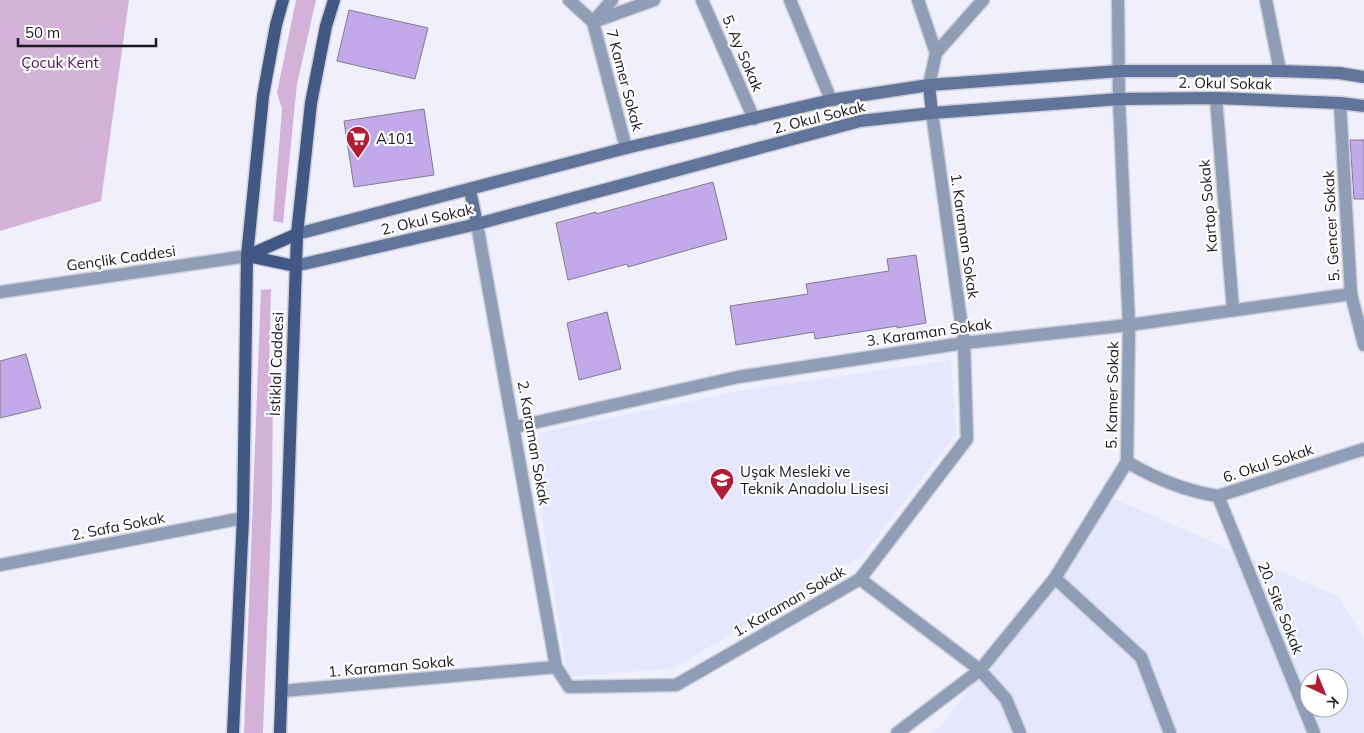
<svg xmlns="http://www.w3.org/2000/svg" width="1364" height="733" font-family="Mulish,sans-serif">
	<rect width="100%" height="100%" fill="#eff0fc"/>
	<g fill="#e5e7fd" fill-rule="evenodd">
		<path d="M951,360L956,434L861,557L674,668L568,677L530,445L539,433L739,391Z"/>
		<path d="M1110,497L1339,597L1364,640V733H929L940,728ZM1309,678H1339V708H1309Z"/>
	</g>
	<g fill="#d3b1d9">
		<path d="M0,0H129L101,201L0,231Z"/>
		<path d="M296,0H316L297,84L283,223L273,221L282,109L277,93Z"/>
		<path d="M271,289L269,369L273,377L272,501L263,733H244L261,290Z"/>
	</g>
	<g fill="#c2a9e9" stroke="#827c8d">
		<path d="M349,10L428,28L415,79L337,61Z"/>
		<path d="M424,109L434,175L354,187L344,121Z"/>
		<path d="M1350,140H1364V199H1354Z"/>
		<path d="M713,182L727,239L628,267L627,264L568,280L556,223L596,212V214Z"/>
		<path d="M916,255L926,323L897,328V326L815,339L814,332L736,345L730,306L808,294L806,284L889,271L887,259Z"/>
		<path d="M607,312L621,369L579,380L567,323Z"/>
		<path d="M26,354L41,408L0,418V361Z"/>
	</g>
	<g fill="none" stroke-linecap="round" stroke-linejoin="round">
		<defs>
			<g id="street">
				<path d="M569,0L593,22L626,148"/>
				<path d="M702,0L754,119"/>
				<path d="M790,0L831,100"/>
				<path d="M918,0L936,53"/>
				<path d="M1266,0L1280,71"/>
				<path d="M594,21L612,0"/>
				<path d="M593,22L654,0"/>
				<path d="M929,85L936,53L983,0"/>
				<path d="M1216,98L1233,310"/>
				<path d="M1340,103L1351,294L1364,345"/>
				<path d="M477,224L556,667"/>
				<path d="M0,292L247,256"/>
				<path d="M515,427L738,377L964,343L1129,325L1351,294"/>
				<path d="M1127,462C1156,479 1185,491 1218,496L1364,449"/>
				<path d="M1218,496L1314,733"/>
				<path d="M0,565L243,518"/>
				<path d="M1055,578L1141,657L1170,733"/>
				<path d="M860,579L980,670L1006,699L1020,733"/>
				<path d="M282,691L556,667L569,687L676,685L860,579L967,439L964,343L932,113"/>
				<path d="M897,733L980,670L1055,578L1127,462L1129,325L1119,99L1118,0"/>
			</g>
			<g id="secondary">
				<path d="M929,85L932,113"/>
				<path d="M470,190L477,224"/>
				<path d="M297,234L626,148L831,100L929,85L1120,71H1280L1339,73L1364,77"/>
				<path d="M295,266L477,224L860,121L932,113L1119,99L1216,98L1340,103L1364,106"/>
			</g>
			<g id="primary">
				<path d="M247,256L297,234"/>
				<path d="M247,256L295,266"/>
				<path d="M233,733L243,518L247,256L263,96L276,25L283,0"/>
				<path d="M280,733L297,234L311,103L326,26L334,0"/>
			</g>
		</defs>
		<use href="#street" stroke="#cdced9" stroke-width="15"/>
		<use href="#secondary" stroke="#cdced9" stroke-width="15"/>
		<use href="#primary" stroke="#cdced9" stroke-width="15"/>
		<use href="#street" stroke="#8f9db7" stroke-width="12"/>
		<use href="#secondary" stroke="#61759a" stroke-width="12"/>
		<use href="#primary" stroke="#415885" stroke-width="12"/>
	</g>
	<defs>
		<symbol id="supermarket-pin" viewBox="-11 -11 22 30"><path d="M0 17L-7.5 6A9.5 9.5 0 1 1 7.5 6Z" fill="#b01d34" stroke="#fff"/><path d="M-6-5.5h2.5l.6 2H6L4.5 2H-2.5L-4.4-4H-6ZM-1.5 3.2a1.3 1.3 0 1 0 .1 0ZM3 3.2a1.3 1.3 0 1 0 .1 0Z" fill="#fff"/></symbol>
		<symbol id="school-pin" viewBox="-11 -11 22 30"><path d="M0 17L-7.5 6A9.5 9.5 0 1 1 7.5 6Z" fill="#b01d34" stroke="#fff"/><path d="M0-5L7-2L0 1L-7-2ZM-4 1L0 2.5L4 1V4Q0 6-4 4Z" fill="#fff"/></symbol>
	</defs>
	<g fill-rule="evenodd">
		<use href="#supermarket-pin" x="344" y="124" width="28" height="38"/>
		<use href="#school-pin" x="708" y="466" width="28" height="38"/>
	</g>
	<g text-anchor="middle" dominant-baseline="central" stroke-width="4.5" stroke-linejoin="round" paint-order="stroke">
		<g font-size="15" fill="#191920" stroke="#fff">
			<text transform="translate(743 53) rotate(67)">5. Ay Sokak</text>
			<text transform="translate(625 80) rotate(75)">7 Kamer Sokak</text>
			<text transform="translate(1225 83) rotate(1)">2. Okul Sokak</text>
			<text transform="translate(819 117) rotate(-14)">2. Okul Sokak</text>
			<text transform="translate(1208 206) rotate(-95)">Kartop Sokak</text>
			<text transform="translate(427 219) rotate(-13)">2. Okul Sokak</text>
			<text transform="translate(1331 226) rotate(-93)">5. Gencer Sokak</text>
			<text transform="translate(965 236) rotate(82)">1. Karaman Sokak</text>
			<text transform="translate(121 258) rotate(-8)">Gençlik Caddesi</text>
			<text transform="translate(929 332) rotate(-8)">3. Karaman Sokak</text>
			<text transform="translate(276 364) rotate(-88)">İstiklal Caddesi</text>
			<text transform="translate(1112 395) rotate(-89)">5. Kamer Sokak</text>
			<text transform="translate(534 443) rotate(80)">2. Karaman Sokak</text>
			<text transform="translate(1268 463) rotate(-18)">6. Okul Sokak</text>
			<text transform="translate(118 526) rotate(-11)">2. Safa Sokak</text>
			<text transform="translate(789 601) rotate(-30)">1. Karaman Sokak</text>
			<text transform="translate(1281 608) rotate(68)">20. Site Sokak</text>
			<text transform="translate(391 666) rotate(-5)">1. Karaman Sokak</text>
		</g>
		<g font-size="15" fill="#4c1356" stroke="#fff">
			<text x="60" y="62">Çocuk Kent</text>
		</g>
		<g font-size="15" fill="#191920" stroke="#fff" text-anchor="start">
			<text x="376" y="138">A101</text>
			<text x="740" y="471">Uşak Mesleki ve<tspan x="740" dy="17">Teknik Anadolu Lisesi</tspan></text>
		</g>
	</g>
	<g transform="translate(1324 693) rotate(136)"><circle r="24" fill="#ffffff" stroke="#a3a3a6"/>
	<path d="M0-4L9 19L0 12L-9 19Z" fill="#b01d34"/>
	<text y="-8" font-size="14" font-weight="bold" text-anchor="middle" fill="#191920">K</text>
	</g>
	<path d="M18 38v8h138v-8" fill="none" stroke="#191920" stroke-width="2.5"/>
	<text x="25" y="38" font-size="15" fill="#191920" stroke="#ffffff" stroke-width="4" paint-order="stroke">50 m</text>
</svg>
